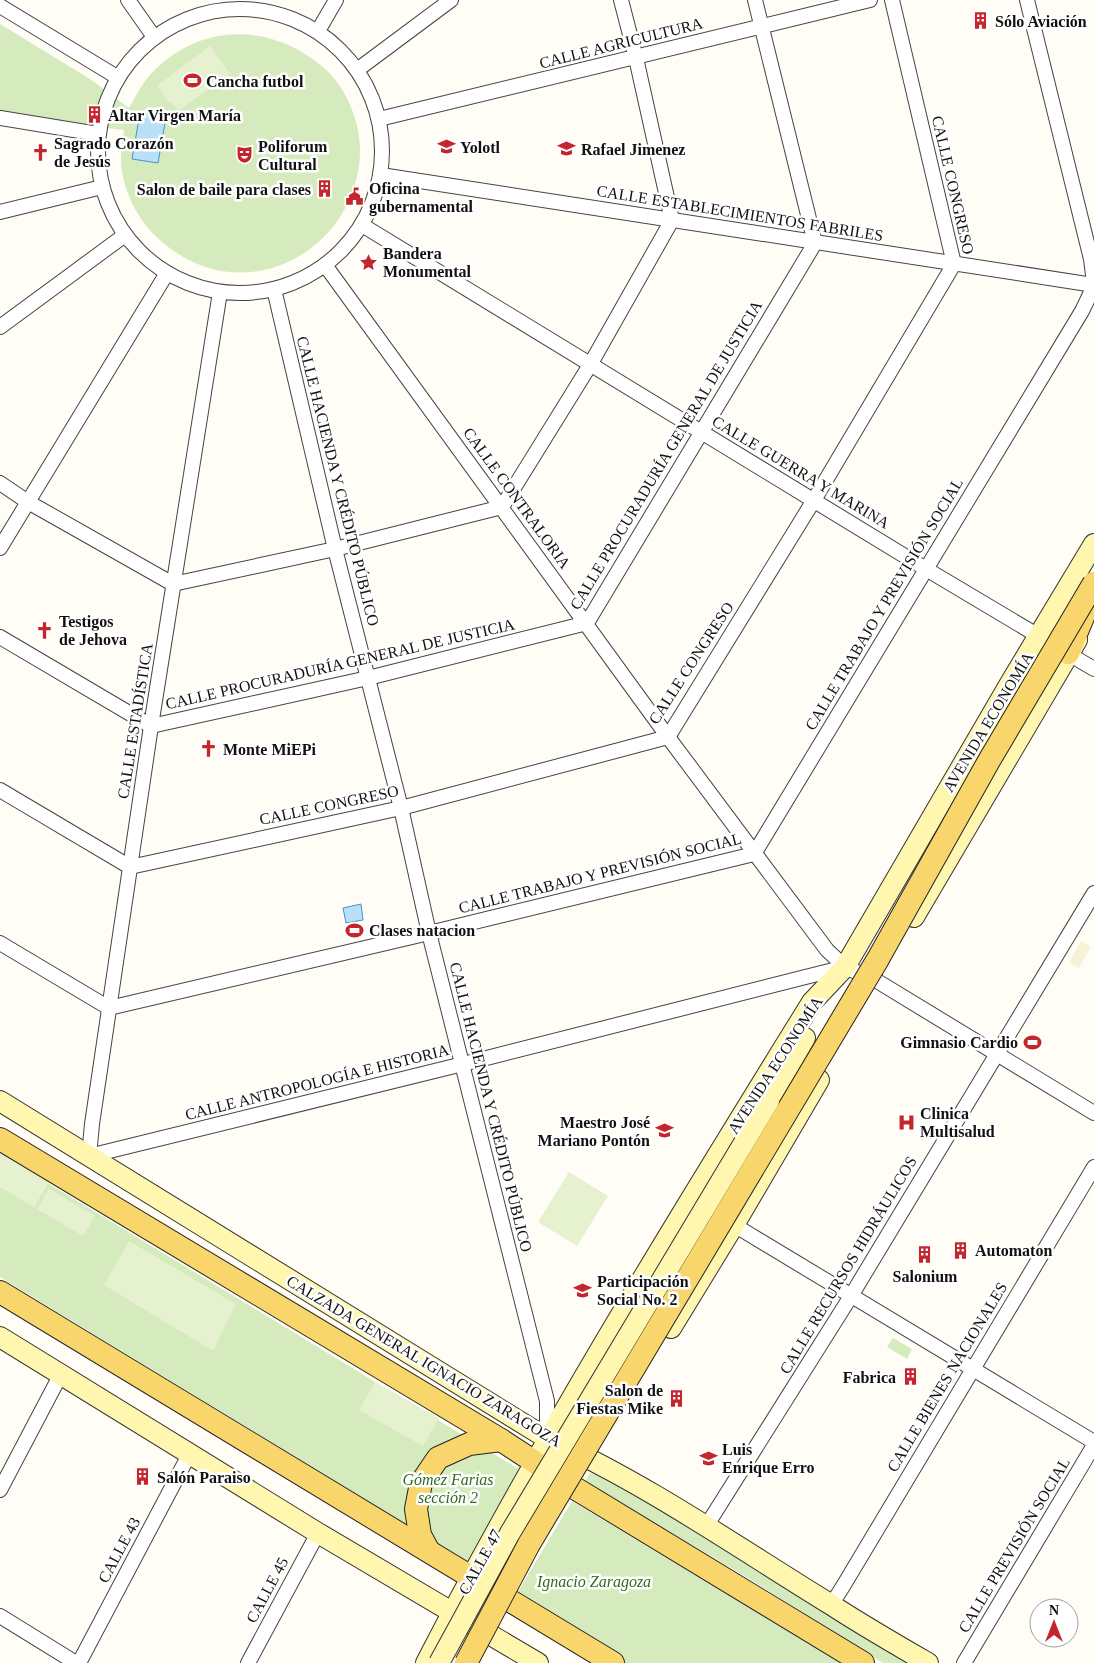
<svg xmlns="http://www.w3.org/2000/svg" width="1094" height="1663" font-family="'Times New Roman',serif">
	<rect width="100%" height="100%" fill="#fffdf5"/>
	<path fill="#f6f3d4" d="M1081,941L1091,947L1079,968L1069,962Z"/>
	<g fill="#d5ebbd">
		<path d="M0,24L90,79L129,108C137,94 144,79 157,68C206,21 275,25 324,68C347,88 361,124 360,153C357,247 253,307 174,251C159,241 147,229 138,214C128,197 120,176 121,156C121,148 123,139 124,130L0,116Z"/>
		<path d="M0,1154L522,1471L468,1562L0,1277Z"/>
		<path d="M893,1338L912,1349L907,1359L887,1347Z"/>
		<path d="M590,1473L596,1474L694,1530L913,1663H883L748,1578L585,1481Z"/>
		<path d="M572,1501L840,1663H619L513,1600Z"/>
	</g>
	<g fill="#e6f2cf">
		<path d="M210,46L230,73L180,110L167,100L157,86Z"/>
		<path d="M2,1155L49,1182L34,1207L0,1187V1157Z"/>
		<path d="M569,1172L608,1196L577,1246L538,1222Z"/>
		<path d="M49,1189L95,1216L83,1236L37,1209Z"/>
		<path d="M129,1241L236,1304L213,1351L104,1285Z"/>
		<path d="M375,1382L439,1418L423,1446L359,1410Z"/>
	</g>
	<g fill="#b9e0f7" stroke="#3f96cf">
		<path d="M140,113L166,117L158,163L132,159Z"/>
		<path d="M361,904L363,920L346,923L343,908Z"/>
	</g>
	<g fill="none" stroke-linecap="round" stroke-linejoin="round">
		<defs>
			<g id="minor">
				<path d="M128,0L154,37"/>
				<path d="M1027,0L1091,259L1094,283"/>
				<path d="M0,6L117,77"/>
				<circle cx="240" cy="151" r="142"/>
				<path d="M318,31L336,0"/>
				<path d="M357,70L451,0"/>
				<path d="M0,118L98,134"/>
				<path d="M379,119L870,0"/>
				<path d="M381,175L1094,285"/>
				<path d="M0,212L102,187"/>
				<path d="M362,225L926,569L1094,669"/>
				<path d="M325,265L668,737L827,950L845,967L877,981L1094,1113"/>
				<path d="M274,289L335,549L401,808L429,933L547,1401V1438"/>
				<path d="M220,292L151,726L92,1124L89,1156L463,1064L845,967"/>
				<path d="M0,327L125,235"/>
				<path d="M0,483L28,502L173,584L335,549L502,507L590,365L672,220L636,58L621,0"/>
				<path d="M0,548L167,273"/>
				<path d="M0,637L151,726L368,678L587,623L815,243L755,0"/>
				<path d="M0,790L130,867L401,808L668,737L814,500L954,264L892,0"/>
				<path d="M0,943L109,1008L429,933L754,854L1082,311L1094,286"/>
				<path d="M734,1225L1094,1442"/>
				<path d="M0,1490L61,1374"/>
				<path d="M707,1525L851,1296L1094,893"/>
				<path d="M831,1605L842,1588L1094,1167"/>
				<path d="M0,1616L76,1663"/>
				<path d="M79,1663L190,1453"/>
				<path d="M248,1663L318,1533"/>
				<path d="M964,1663L1094,1445"/>
			</g>
			<g id="secondary">
				<path d="M914,917L1077,640"/>
				<path d="M0,1101L548,1439C647,1484 737,1547 830,1604C862,1625 895,1644 928,1663"/>
				<path d="M769,1101L805,1038"/>
				<path d="M671,1328L734,1225L819,1080"/>
				<path d="M0,1337L318,1533L538,1663"/>
				<path d="M426,1663C543,1436 678,1219 812,1002L845,967L1012,680L1094,544"/>
			</g>
			<g id="primary">
				<path d="M1068,653L1086,610"/>
				<path d="M0,1139L501,1440L573,1487L863,1663"/>
				<path d="M0,1292L613,1663"/>
				<path d="M428,1550L420,1535L416,1509L421,1483L438,1458L469,1444L501,1440"/>
			</g>
		</defs>
		<use href="#minor" stroke="#444" stroke-width="16"/>
		<use href="#secondary" stroke="#333" stroke-width="22"/>
		<use href="#primary" stroke="#222" stroke-width="24"/>
		<use href="#minor" stroke="#fff" stroke-width="14"/>
		<use href="#secondary" stroke="#fff6b0" stroke-width="20"/>
		<use href="#primary" stroke="#f9d66b" stroke-width="22"/>
		<defs>
			<path id="secondary-bridge" d="M439,1663L510,1533L769,1101"/>
			<path id="primary-bridge" d="M466,1663L529,1544L878,959L990,759L1094,583"/>
		</defs>
		<use href="#secondary-bridge" stroke="#333" stroke-width="22" stroke-linecap="butt"/>
		<use href="#primary-bridge" stroke="#222" stroke-width="24" stroke-linecap="butt"/>
		<use href="#secondary-bridge" stroke="#fff6b0" stroke-width="20"/>
		<use href="#primary-bridge" stroke="#f9d66b" stroke-width="22"/>
	</g>
	<defs>
		<symbol id="building-bare" viewBox="-9 -9 18 18"><path d="M-4-6H4V6H1V3H-1V6H-4ZM-2.5-4.3h1.7v1.8h-1.7ZM.8-4.3h1.7v1.8H.8ZM-2.5-1h1.7V.8h-1.7ZM.8-1h1.7V.8H.8Z" fill="#c4262e" stroke="#fff" stroke-width="2.5" paint-order="stroke"/></symbol>
		<symbol id="stadium-bare" viewBox="-9 -9 18 18"><path d="M0-5a6.5 5 0 1 0 0 10a6.5 5 0 1 0 0-10ZM-3.5-1.8h7v3.6h-7Z" fill="#c4262e" stroke="#fff" stroke-width="2.5" paint-order="stroke"/></symbol>
		<symbol id="school-bare" viewBox="-9 -9 18 18"><path d="M0-5L7-2L0 1L-7-2ZM-4 1L0 2.5L4 1V4Q0 6-4 4Z" fill="#c4262e" stroke="#fff" stroke-width="2.5" paint-order="stroke"/></symbol>
		<symbol id="church-bare" viewBox="-9 -9 18 18"><path d="M-1.2-6h2.4v3.5h3.3v2.4h-3.3V6h-2.4V-.1h-3.3v-2.4h3.3Z" fill="#c4262e" stroke="#fff" stroke-width="2.5" paint-order="stroke"/></symbol>
		<symbol id="theatre-bare" viewBox="-9 -9 18 18"><path d="M-5-5.5Q0-4 5-5.5V0Q5 5 0 6Q-5 5-5 0ZM-3.3-2.5H-1v1.5H-3.3ZM1-2.5H3.3v1.5H1ZM-2.8 1Q0 5.5 2.8 1Z" fill="#c4262e" stroke="#fff" stroke-width="2.5" paint-order="stroke"/></symbol>
		<symbol id="civic-bare" viewBox="-9 -9 18 18"><path d="M-.6-6.5H3V-4.5H.6V-3L4-1V1h2V6H-6V1h2V-1L-.6-3ZM-1.2 2.5V6h2.4V2.5Z" fill="#c4262e" stroke="#fff" stroke-width="2.5" paint-order="stroke"/></symbol>
		<symbol id="sight-bare" viewBox="-9 -9 18 18"><path d="M0-6L1.8-2.2L6-1.7L2.9 1.2L3.7 5.4L0 3.3L-3.7 5.4L-2.9 1.2L-6-1.7L-1.8-2.2Z" fill="#c4262e" stroke="#fff" stroke-width="2.5" paint-order="stroke"/></symbol>
		<symbol id="hospital-bare" viewBox="-9 -9 18 18"><path d="M-5-5h3v3.5h4V-5h3V5h-3V1.5h-4V5h-3Z" fill="#c4262e" stroke="#fff" stroke-width="2.5" paint-order="stroke"/></symbol>
	</defs>
	<g fill-rule="evenodd">
		<use href="#building-bare" x="968" y="8" width="25" height="25"/>
		<use href="#stadium-bare" x="180" y="68" width="25" height="25"/>
		<use href="#building-bare" x="82" y="102" width="25" height="25"/>
		<use href="#school-bare" x="434" y="134" width="25" height="25"/>
		<use href="#school-bare" x="554" y="136" width="25" height="25"/>
		<use href="#church-bare" x="28" y="140" width="25" height="25"/>
		<use href="#theatre-bare" x="232" y="142" width="25" height="25"/>
		<use href="#building-bare" x="312" y="176" width="25" height="25"/>
		<use href="#civic-bare" x="342" y="184" width="25" height="25"/>
		<use href="#sight-bare" x="356" y="250" width="25" height="25"/>
		<use href="#church-bare" x="32" y="618" width="25" height="25"/>
		<use href="#church-bare" x="196" y="736" width="25" height="25"/>
		<use href="#stadium-bare" x="342" y="918" width="25" height="25"/>
		<use href="#stadium-bare" x="1020" y="1030" width="25" height="25"/>
		<use href="#hospital-bare" x="894" y="1110" width="25" height="25"/>
		<use href="#school-bare" x="652" y="1118" width="25" height="25"/>
		<use href="#building-bare" x="948" y="1238" width="25" height="25"/>
		<use href="#building-bare" x="912" y="1242" width="25" height="25"/>
		<use href="#school-bare" x="570" y="1278" width="25" height="25"/>
		<use href="#building-bare" x="898" y="1364" width="25" height="25"/>
		<use href="#building-bare" x="664" y="1386" width="25" height="25"/>
		<use href="#school-bare" x="696" y="1446" width="25" height="25"/>
		<use href="#building-bare" x="130" y="1464" width="25" height="25"/>
	</g>
	<g text-anchor="middle" dominant-baseline="central" stroke-width="5" stroke-linejoin="round" paint-order="stroke">
		<g font-size="16" font-weight="bold" fill="#111" stroke="#fff" text-anchor="start">
			<text x="995" y="21">Sólo Aviación</text>
			<text x="206" y="81">Cancha futbol</text>
			<text x="108" y="115">Altar Virgen María</text>
			<text x="54" y="143">Sagrado Corazón<tspan x="54" dy="18">de Jesús</tspan></text>
			<text x="258" y="146">Poliforum<tspan x="258" dy="18">Cultural</tspan></text>
			<text x="460" y="147">Yolotl</text>
			<text x="581" y="149">Rafael Jimenez</text>
			<text x="369" y="188">Oficina<tspan x="369" dy="18">gubernamental</tspan></text>
			<text x="311" y="189" text-anchor="end">Salon de baile para clases</text>
			<text x="383" y="253">Bandera<tspan x="383" dy="18">Monumental</tspan></text>
			<text x="59" y="621">Testigos<tspan x="59" dy="18">de Jehova</tspan></text>
			<text x="223" y="749">Monte MiEPi</text>
			<text x="369" y="930">Clases natacion</text>
			<text x="1018" y="1042" text-anchor="end">Gimnasio Cardio</text>
			<text x="920" y="1113">Clinica<tspan x="920" dy="18">Multisalud</tspan></text>
			<text x="650" y="1122" text-anchor="end">Maestro José<tspan x="650" dy="18">Mariano Pontón</tspan></text>
			<text x="975" y="1250">Automaton</text>
			<text x="925" y="1276" text-anchor="middle">Salonium</text>
			<text x="597" y="1281">Participación<tspan x="597" dy="18">Social No. 2</tspan></text>
			<text x="896" y="1377" text-anchor="end">Fabrica</text>
			<text x="663" y="1390" text-anchor="end">Salon de<tspan x="663" dy="18">Fiestas Mike</tspan></text>
			<text x="722" y="1449">Luis<tspan x="722" dy="18">Enrique Erro</tspan></text>
			<text x="157" y="1477">Salón Paraiso</text>
		</g>
		<g font-size="16" fill="#111" stroke="#fff">
			<text transform="translate(621 43) rotate(-14)">CALLE AGRICULTURA</text>
			<text transform="translate(953 185) rotate(77)">CALLE CONGRESO</text>
			<text transform="translate(740 213) rotate(9)">CALLE ESTABLECIMIENTOS FABRILES</text>
			<text transform="translate(666 455) rotate(-59)">CALLE PROCURADURÍA GENERAL DE JUSTICIA</text>
			<text transform="translate(801 472) rotate(31)">CALLE GUERRA Y MARINA</text>
			<text transform="translate(338 481) rotate(76)">CALLE HACIENDA Y CRÉDITO PÚBLICO</text>
			<text transform="translate(517 498) rotate(54)">CALLE CONTRALORIA</text>
			<text transform="translate(884 604) rotate(-59)">CALLE TRABAJO Y PREVISIÓN SOCIAL</text>
			<text transform="translate(691 663) rotate(-57)">CALLE CONGRESO</text>
			<text transform="translate(340 664) rotate(-13)">CALLE PROCURADURÍA GENERAL DE JUSTICIA</text>
			<text transform="translate(135 721) rotate(-81)">CALLE ESTADÍSTICA</text>
			<text transform="translate(988 722) rotate(-59)">AVENIDA ECONOMÍA</text>
			<text transform="translate(329 805) rotate(-12)">CALLE CONGRESO</text>
			<text transform="translate(600 873) rotate(-14)">CALLE TRABAJO Y PREVISIÓN SOCIAL</text>
			<text transform="translate(775 1065) rotate(-57)">AVENIDA ECONOMÍA</text>
			<text transform="translate(317 1082) rotate(-14)">CALLE ANTROPOLOGÍA E HISTORIA</text>
			<text transform="translate(491 1107) rotate(76)">CALLE HACIENDA Y CRÉDITO PÚBLICO</text>
			<text transform="translate(848 1265) rotate(-59)">CALLE RECURSOS HIDRÁULICOS</text>
			<text transform="translate(424 1361) rotate(31)">CALZADA GENERAL IGNACIO ZARAGOZA</text>
			<text transform="translate(947 1377) rotate(-59)">CALLE BIENES NACIONALES</text>
			<text transform="translate(1014 1545) rotate(-59)">CALLE PREVISIÓN SOCIAL</text>
			<text transform="translate(119 1550) rotate(-62)">CALLE 43</text>
			<text transform="translate(480 1562) rotate(-61)">CALLE 47</text>
			<text transform="translate(267 1590) rotate(-62)">CALLE 45</text>
		</g>
		<g font-size="16" font-style="italic" fill="#2f6b1f" stroke="#fff">
			<text x="448" y="1479">Gómez Farias<tspan x="448" dy="18">sección 2</tspan></text>
			<text x="594" y="1581">Ignacio Zaragoza</text>
		</g>
	</g>
	<g transform="translate(1054 1623)"><circle r="24" fill="#ffffff" stroke="#a0a0a0"/>
	<path d="M0-4L9 19L0 12L-9 19Z" fill="#c4262e"/>
	<text y="-8" font-size="14" font-weight="bold" text-anchor="middle" fill="#111111">N</text>
	</g>
</svg>
